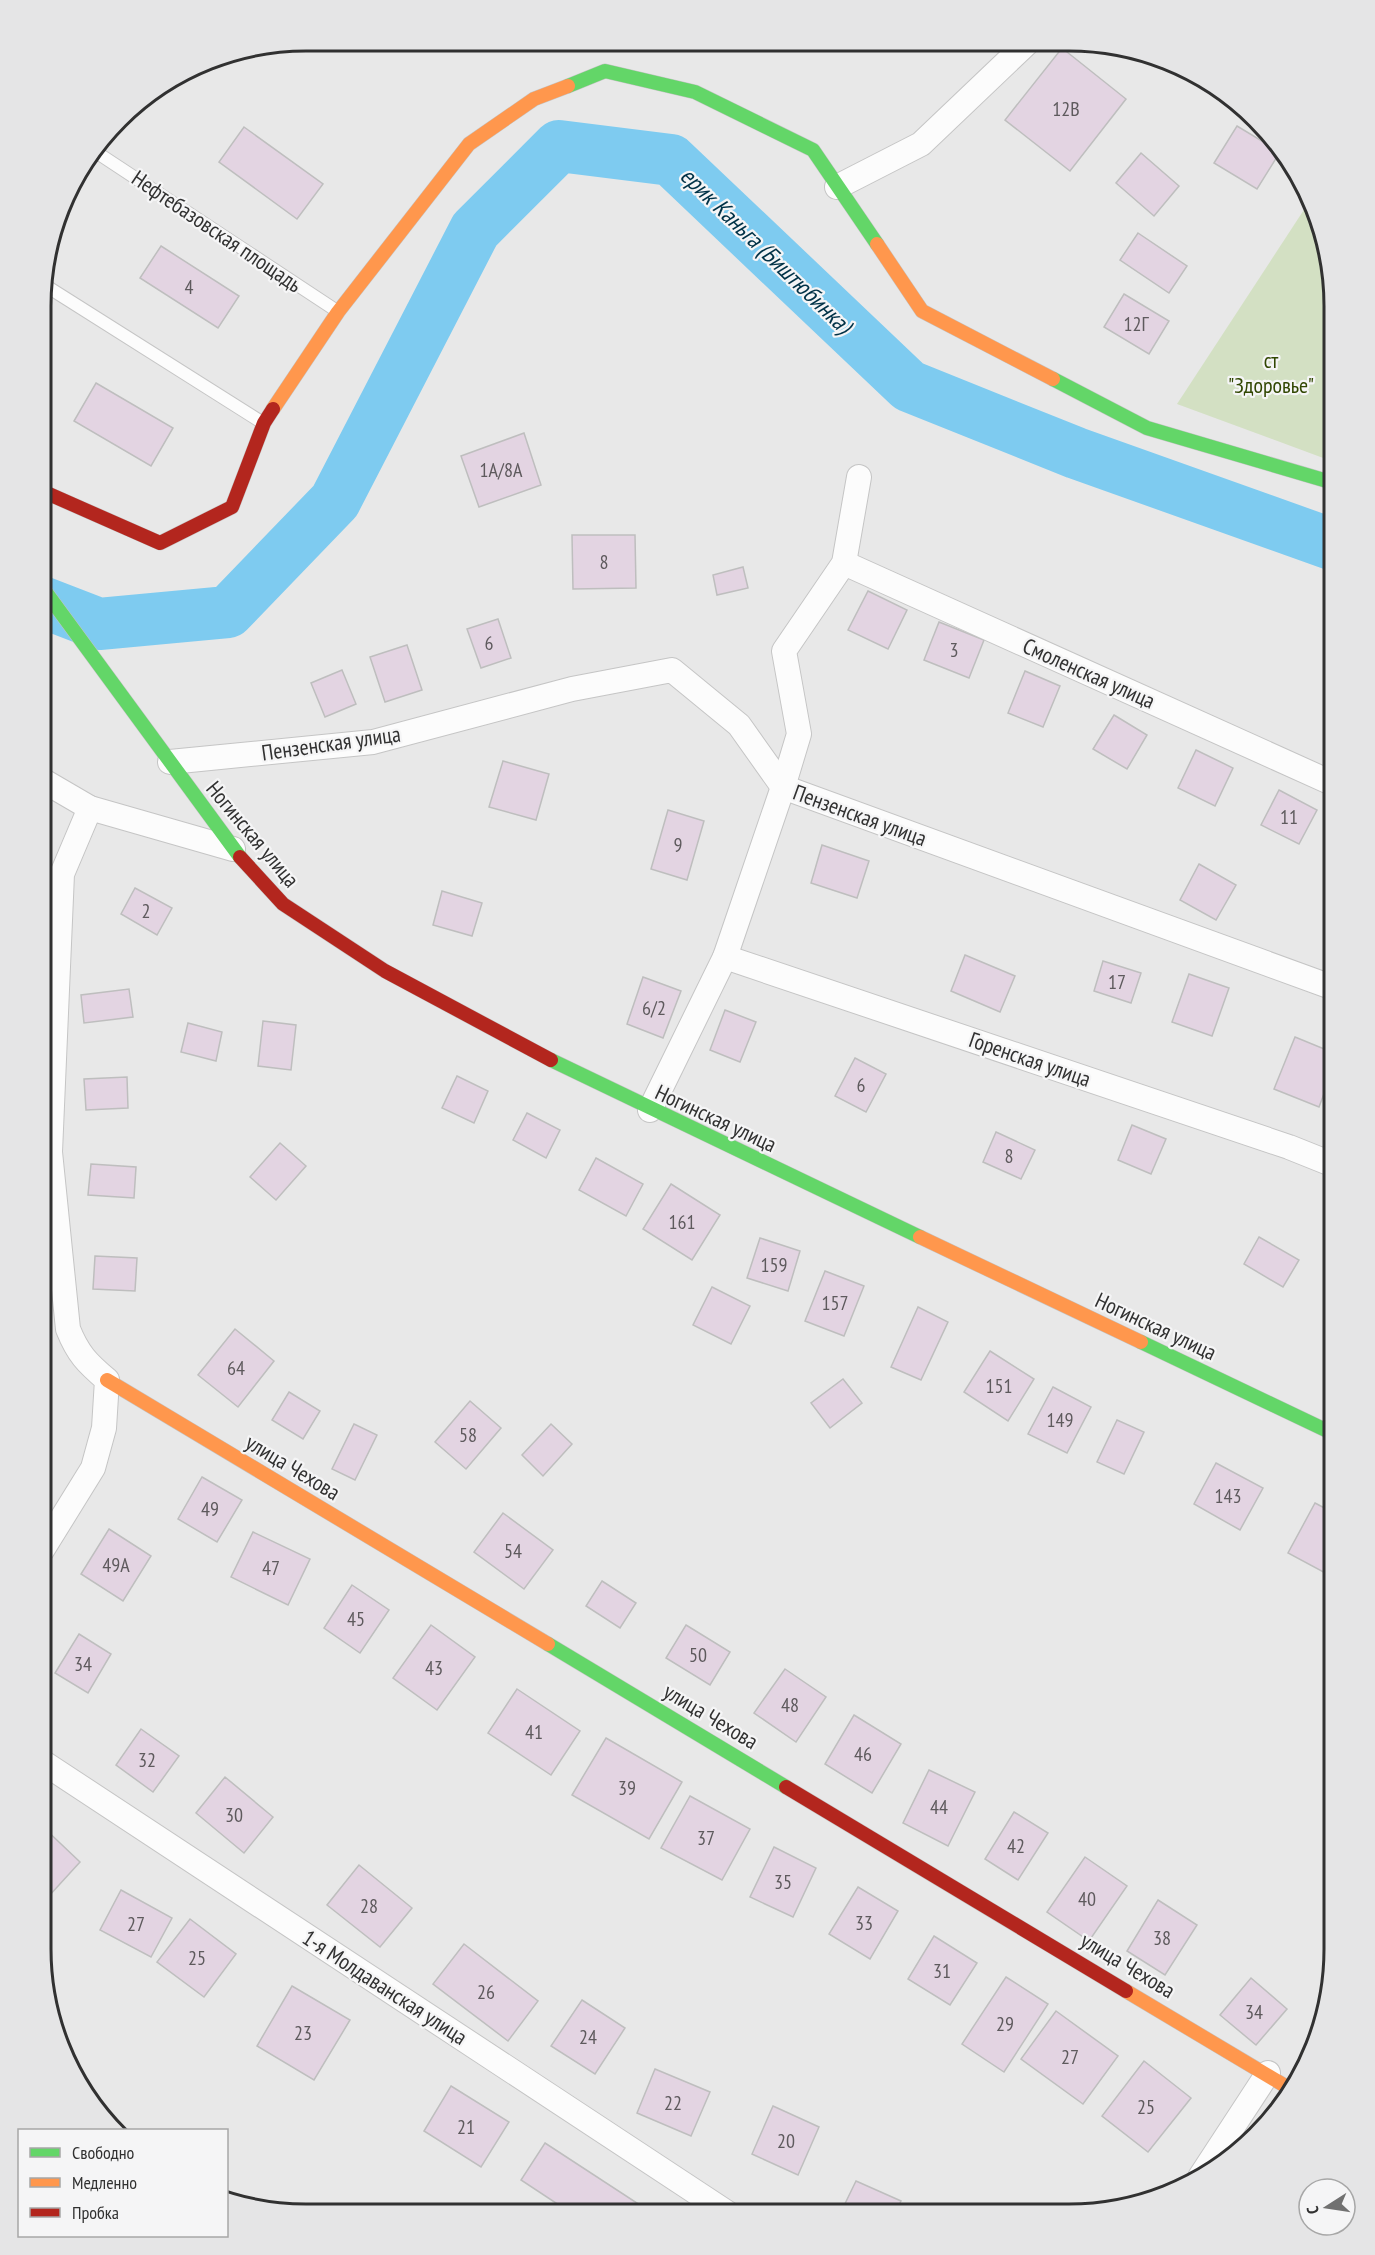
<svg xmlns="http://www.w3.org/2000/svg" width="1375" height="2255" font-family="'PT Sans Narrow',sans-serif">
	<rect width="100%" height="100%" fill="#e8e8e8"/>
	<path fill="#d3e0c3" d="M1311,199L1314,204L1334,306V462L1177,404Z"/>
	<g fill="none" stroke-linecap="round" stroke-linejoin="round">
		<path stroke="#7ecbf0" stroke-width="52" d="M42,602L99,624L228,612L335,501L475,230L559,146L671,160L909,386L1076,453L1334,545"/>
	</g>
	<g fill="#e3d4e2" stroke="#bebebe" stroke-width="1.5">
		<path d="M393,41H414L407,50Z"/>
		<path d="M1062,48L1126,99L1070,171L1005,120Z"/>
		<path d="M1237,126L1280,152L1257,189L1214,163Z"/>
		<path d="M244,127L323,184L297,219L219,162Z"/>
		<path d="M1141,153L1179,186L1154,216L1116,183Z"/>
		<path d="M1138,233L1187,266L1169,293L1120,260Z"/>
		<path d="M161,246L239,296L218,328L140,278Z"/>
		<path d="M1124,294L1169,321L1149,354L1104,327Z"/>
		<path d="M96,383L173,428L151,466L74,421Z"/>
		<path d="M524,433L541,485L479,507L461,456Z"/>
		<path d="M572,535H635L636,588L573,589Z"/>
		<path d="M743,567L748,588L717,595L713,575Z"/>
		<path d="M868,591L907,610L888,649L848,630Z"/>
		<path d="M498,619L511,658L481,668L467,629Z"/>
		<path d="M939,622L984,640L969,678L924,660Z"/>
		<path d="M407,645L422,690L385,702L370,657Z"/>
		<path d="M342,670L356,704L325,717L311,683Z"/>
		<path d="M1025,671L1060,686L1043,727L1008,713Z"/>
		<path d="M1114,715L1147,735L1127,769L1093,749Z"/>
		<path d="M1196,750L1233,768L1215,806L1178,788Z"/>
		<path d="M503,761L549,774L536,820L489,807Z"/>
		<path d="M1279,790L1317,810L1299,844L1261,825Z"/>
		<path d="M668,810L704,821L687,880L651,869Z"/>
		<path d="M822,845L869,861L857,898L811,883Z"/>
		<path d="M1199,864L1236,885L1216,920L1180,900Z"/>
		<path d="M135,888L172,908L157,935L121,914Z"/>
		<path d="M442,891L482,903L472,936L433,925Z"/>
		<path d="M965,955L1015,976L1000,1012L951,991Z"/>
		<path d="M1103,961L1141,973L1131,1003L1094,991Z"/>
		<path d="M1189,974L1229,988L1212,1036L1172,1022Z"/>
		<path d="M643,977L681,991L663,1038L627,1024Z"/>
		<path d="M129,989L133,1017L84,1023L81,995Z"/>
		<path d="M725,1010L756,1022L740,1062L710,1050Z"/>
		<path d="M263,1021L296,1025L291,1070L258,1066Z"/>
		<path d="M188,1023L222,1032L216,1061L181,1052Z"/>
		<path d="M1295,1037L1334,1053V1067L1319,1107L1274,1089Z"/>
		<path d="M855,1058L886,1074L866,1112L835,1096Z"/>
		<path d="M457,1076L488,1091L474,1123L442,1108Z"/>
		<path d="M127,1077L128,1108L86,1110L84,1079Z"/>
		<path d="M527,1113L560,1130L546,1158L513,1140Z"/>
		<path d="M1132,1125L1166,1139L1151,1174L1118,1160Z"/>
		<path d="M996,1132L1035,1150L1021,1179L983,1162Z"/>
		<path d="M280,1143L306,1166L276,1200L250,1177Z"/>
		<path d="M596,1158L643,1184L626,1216L579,1190Z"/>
		<path d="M91,1164L136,1167L134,1198L88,1195Z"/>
		<path d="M671,1184L720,1215L692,1260L643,1229Z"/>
		<path d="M1259,1237L1299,1260L1283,1287L1244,1264Z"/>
		<path d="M760,1238L800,1251L788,1291L747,1278Z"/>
		<path d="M95,1256L137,1258L135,1291L93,1289Z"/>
		<path d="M825,1271L864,1286L844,1336L805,1321Z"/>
		<path d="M712,1287L750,1306L731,1344L693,1325Z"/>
		<path d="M918,1307L948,1322L921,1380L891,1367Z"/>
		<path d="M235,1329L274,1361L238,1407L198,1375Z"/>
		<path d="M46,1351L49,1380H41V1352Z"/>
		<path d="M990,1351L1034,1379L1008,1421L964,1392Z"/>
		<path d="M843,1379L862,1403L830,1428L811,1403Z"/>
		<path d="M1053,1387L1091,1407L1067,1453L1028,1434Z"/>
		<path d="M289,1392L320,1411L303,1439L272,1420Z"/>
		<path d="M470,1401L501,1428L466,1469L435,1442Z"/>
		<path d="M1117,1420L1144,1432L1124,1474L1097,1462Z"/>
		<path d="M354,1424L377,1435L355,1480L332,1469Z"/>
		<path d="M551,1424L572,1444L543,1476L522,1455Z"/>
		<path d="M41,1453L47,1454L42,1492H41Z"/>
		<path d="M1216,1463L1263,1488L1240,1530L1194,1504Z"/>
		<path d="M202,1477L242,1500L217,1542L178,1519Z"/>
		<path d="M1315,1503L1334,1513V1565L1329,1575L1288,1553Z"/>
		<path d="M503,1513L553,1550L524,1589L474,1552Z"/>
		<path d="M109,1529L151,1556L123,1601L81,1574Z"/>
		<path d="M253,1532L310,1559L288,1605L231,1577Z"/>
		<path d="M602,1581L636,1603L620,1628L586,1606Z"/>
		<path d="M352,1585L389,1610L360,1653L324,1628Z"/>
		<path d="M431,1625L475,1657L437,1710L393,1678Z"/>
		<path d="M686,1625L730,1652L710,1685L666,1658Z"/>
		<path d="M79,1634L111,1654L88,1693L55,1673Z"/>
		<path d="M785,1669L826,1697L796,1742L754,1713Z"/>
		<path d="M517,1689L580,1731L551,1775L488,1733Z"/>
		<path d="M854,1715L901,1744L872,1793L825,1764Z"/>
		<path d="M141,1729L179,1756L153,1792L116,1765Z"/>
		<path d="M606,1738L682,1782L649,1839L572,1795Z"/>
		<path d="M929,1770L975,1792L948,1846L903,1823Z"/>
		<path d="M225,1777L273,1817L244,1853L196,1813Z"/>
		<path d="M690,1796L750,1829L722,1880L661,1848Z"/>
		<path d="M1014,1812L1048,1833L1018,1880L985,1859Z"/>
		<path d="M41,1825L80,1862L49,1896L41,1888Z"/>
		<path d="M774,1847L816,1868L793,1917L750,1897Z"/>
		<path d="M1085,1857L1127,1886L1089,1941L1047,1912Z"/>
		<path d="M359,1865L412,1908L380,1947L327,1905Z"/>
		<path d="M858,1887L898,1911L870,1959L829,1934Z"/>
		<path d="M121,1890L172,1918L151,1957L100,1930Z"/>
		<path d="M1158,1900L1197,1925L1165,1975L1127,1951Z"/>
		<path d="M190,1919L236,1954L204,1997L157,1962Z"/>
		<path d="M934,1936L977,1963L950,2005L908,1979Z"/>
		<path d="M464,1944L538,2001L508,2041L433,1984Z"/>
		<path d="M1006,1977L1048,2004L1004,2072L962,2044Z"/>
		<path d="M1251,1978L1287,2009L1256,2045L1220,2015Z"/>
		<path d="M292,1986L350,2020L314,2080L257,2046Z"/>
		<path d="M582,2000L625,2028L595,2074L551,2046Z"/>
		<path d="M1056,2011L1118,2056L1083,2104L1021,2059Z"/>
		<path d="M1144,2061L1191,2098L1148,2152L1102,2116Z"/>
		<path d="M655,2069L710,2092L691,2136L637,2113Z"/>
		<path d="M451,2086L509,2122L481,2167L424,2131Z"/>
		<path d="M773,2106L819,2127L798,2175L752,2154Z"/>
		<path d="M545,2143L640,2205L635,2213H571L521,2180Z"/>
		<path d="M856,2181L901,2201L895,2214H840Z"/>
	</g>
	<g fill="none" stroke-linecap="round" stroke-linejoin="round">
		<defs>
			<g id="lane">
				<path d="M96,152L337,311"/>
				<path d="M43,284L263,423"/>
			</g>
			<g id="street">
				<path d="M837,187L921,144L1027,43"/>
				<path d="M844,563L1334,784"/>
				<path d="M170,762L373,742L572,689L672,670L739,725L783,787L1334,988"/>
				<path d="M42,780L90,808L233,849"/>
				<path d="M725,957L1289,1147L1334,1165"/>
				<path d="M650,1110L725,957L783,787L799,734L784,651L844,563L859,477"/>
				<path d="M41,1552L93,1468L104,1428L107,1380C87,1363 78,1354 68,1329L50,1152L62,874L90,808"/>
				<path d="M41,1761L729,2214"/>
				<path d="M1200,2177L1268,2073"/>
			</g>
			<g id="fast">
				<path d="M568,86L605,71L695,92L813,150L877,244"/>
				<path d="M1053,379L1147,428L1334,483"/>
				<path d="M42,587L240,857"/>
				<path d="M551,1060L920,1237"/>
				<path d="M1141,1342L1334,1434"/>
				<path d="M548,1644L786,1787"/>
			</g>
			<g id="slow">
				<path d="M877,244L922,311L1053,379"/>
				<path d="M273,409L338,312L469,144L534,99L568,86"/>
				<path d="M920,1237L1141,1342"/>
				<path d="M107,1380L548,1644"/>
				<path d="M1126,1991L1292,2090"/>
			</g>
			<g id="jam">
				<path d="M42,491L160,543L232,507L264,423L273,409"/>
				<path d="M240,857L283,904L385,971L551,1060"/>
				<path d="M786,1787L1126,1991"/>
			</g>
		</defs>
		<use href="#lane" stroke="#c5c5c5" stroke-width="14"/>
		<use href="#street" stroke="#c5c5c5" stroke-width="26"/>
		<use href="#fast" stroke="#c5c5c5" stroke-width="15"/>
		<use href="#slow" stroke="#c5c5c5" stroke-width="15"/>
		<use href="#jam" stroke="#c5c5c5" stroke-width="15"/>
		<use href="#lane" stroke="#fcfcfc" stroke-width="12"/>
		<use href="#street" stroke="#fcfcfc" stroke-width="24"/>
		<use href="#fast" stroke="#63d668" stroke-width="14"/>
		<use href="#slow" stroke="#ff974d" stroke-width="14"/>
		<use href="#jam" stroke="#b3261e" stroke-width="14"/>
	</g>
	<g text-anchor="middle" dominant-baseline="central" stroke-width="4.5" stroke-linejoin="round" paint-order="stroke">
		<g font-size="20" fill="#5e5a5d">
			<text x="1066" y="109">12В</text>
			<text x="189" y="287">4</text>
			<text x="1136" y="324">12Г</text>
			<text x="501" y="470">1А/8А</text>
			<text x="604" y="562">8</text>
			<text x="489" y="643">6</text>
			<text x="954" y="650">3</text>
			<text x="1289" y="817">11</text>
			<text x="678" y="845">9</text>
			<text x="146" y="911">2</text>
			<text x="1117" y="982">17</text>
			<text x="654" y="1008">6/2</text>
			<text x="861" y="1085">6</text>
			<text x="1009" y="1156">8</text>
			<text x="682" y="1222">161</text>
			<text x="774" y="1265">159</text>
			<text x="835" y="1303">157</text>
			<text x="236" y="1368">64</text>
			<text x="999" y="1386">151</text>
			<text x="1060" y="1420">149</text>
			<text x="468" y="1435">58</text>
			<text x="1228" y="1496">143</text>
			<text x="210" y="1509">49</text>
			<text x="513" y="1551">54</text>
			<text x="116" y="1565">49А</text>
			<text x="271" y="1568">47</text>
			<text x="356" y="1619">45</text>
			<text x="698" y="1655">50</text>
			<text x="83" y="1664">34</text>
			<text x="434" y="1668">43</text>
			<text x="790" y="1705">48</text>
			<text x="534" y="1732">41</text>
			<text x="863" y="1754">46</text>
			<text x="147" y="1760">32</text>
			<text x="627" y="1788">39</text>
			<text x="939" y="1807">44</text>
			<text x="234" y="1815">30</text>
			<text x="706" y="1838">37</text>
			<text x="1016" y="1846">42</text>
			<text x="783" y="1882">35</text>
			<text x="1087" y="1899">40</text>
			<text x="369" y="1906">28</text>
			<text x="864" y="1923">33</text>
			<text x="136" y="1924">27</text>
			<text x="1162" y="1938">38</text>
			<text x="197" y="1958">25</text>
			<text x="942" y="1971">31</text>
			<text x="486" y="1992">26</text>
			<text x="1254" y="2012">34</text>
			<text x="1005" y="2024">29</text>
			<text x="303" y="2033">23</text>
			<text x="588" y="2037">24</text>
			<text x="1070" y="2057">27</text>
			<text x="673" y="2103">22</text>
			<text x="1146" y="2107">25</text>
			<text x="466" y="2127">21</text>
			<text x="786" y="2141">20</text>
		</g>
		<g font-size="22" fill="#313131" stroke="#f5f5f6">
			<text transform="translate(217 231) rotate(34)">Нефтебазовская площадь</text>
			<text transform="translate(1089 673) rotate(24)">Смоленская улица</text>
			<text transform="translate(331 743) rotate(-8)">Пензенская улица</text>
			<text transform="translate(860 815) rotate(20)">Пензенская улица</text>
			<text transform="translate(253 834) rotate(50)">Ногинская улица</text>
			<text transform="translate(1030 1059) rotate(19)">Горенская улица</text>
			<text transform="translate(716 1118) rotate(25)">Ногинская улица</text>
			<text transform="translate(1156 1326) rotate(25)">Ногинская улица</text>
			<text transform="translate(293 1467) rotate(31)">улица Чехова</text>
			<text transform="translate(711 1716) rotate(31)">улица Чехова</text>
			<text transform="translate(1128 1965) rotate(31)">улица Чехова</text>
			<text transform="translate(385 1987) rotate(33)">1-я Молдаванская улица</text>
		</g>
		<g font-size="22" fill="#314702" stroke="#f5f5f6">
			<text x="1271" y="360">ст<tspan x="1271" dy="25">"Здоровье"</tspan></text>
		</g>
		<g font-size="24" font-style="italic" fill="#003247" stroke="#f5f5f6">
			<text transform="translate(766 250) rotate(44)">ерик Каньга (Биштюбинка)</text>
		</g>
	</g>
	<path d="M0 0H1375V2255H0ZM306 51H1069A255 255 0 0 1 1324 306V1949A255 255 0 0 1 1069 2204H306A255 255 0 0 1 51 1949V306A255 255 0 0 1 306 51Z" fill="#e5e5e6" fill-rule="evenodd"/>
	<path fill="none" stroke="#313131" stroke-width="3" d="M306 51H1069A255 255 0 0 1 1324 306V1949A255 255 0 0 1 1069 2204H306A255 255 0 0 1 51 1949V306A255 255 0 0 1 306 51Z"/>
	<rect x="18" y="2129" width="210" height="108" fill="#f5f5f6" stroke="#a7a7a7" stroke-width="1.5"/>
	<rect x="30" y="2148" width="30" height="9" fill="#63d668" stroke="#a7a7a7" stroke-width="1.5"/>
	<text x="72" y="2159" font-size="18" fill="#313131">Свободно</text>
	<rect x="30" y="2178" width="30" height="9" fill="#ff974d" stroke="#a7a7a7" stroke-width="1.5"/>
	<text x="72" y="2189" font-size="18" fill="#313131">Медленно</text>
	<rect x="30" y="2208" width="30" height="9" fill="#b3261e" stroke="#a7a7a7" stroke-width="1.5"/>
	<text x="72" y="2219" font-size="18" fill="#313131">Пробка</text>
	<g transform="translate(1327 2207) rotate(258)"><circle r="28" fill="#f5f5f6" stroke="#a7a7a7" stroke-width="1.5"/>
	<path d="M0-4.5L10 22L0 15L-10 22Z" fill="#717171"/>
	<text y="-9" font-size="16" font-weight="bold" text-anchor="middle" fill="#313131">С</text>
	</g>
</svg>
